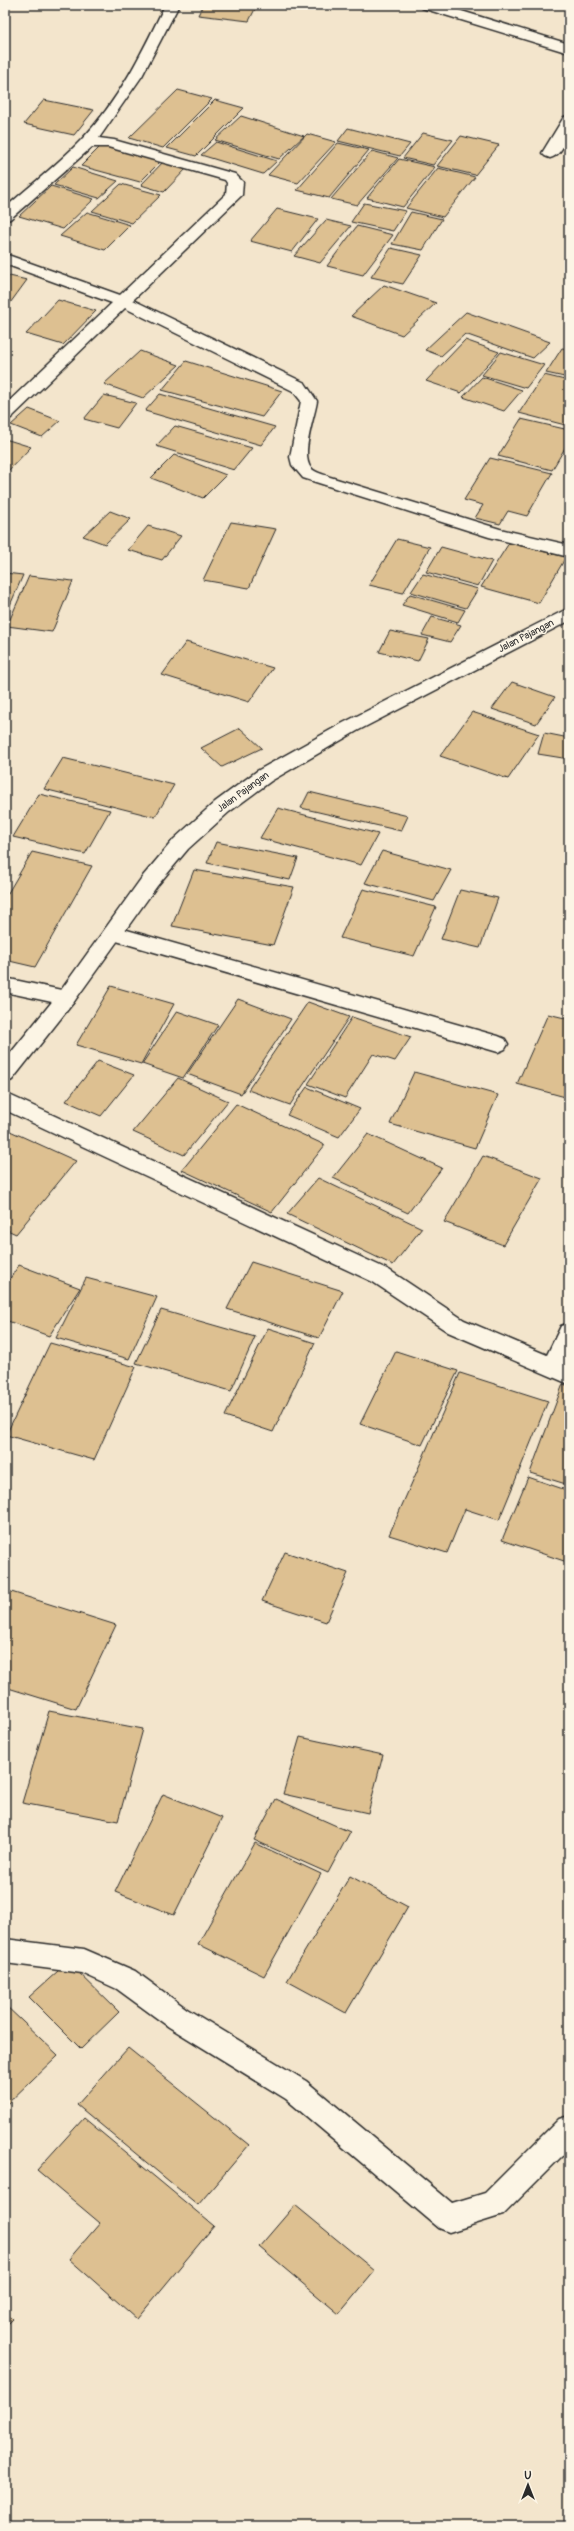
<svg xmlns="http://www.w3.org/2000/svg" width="574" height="2531" font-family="Pangolin,sans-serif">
	<rect width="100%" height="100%" fill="#f3e5cc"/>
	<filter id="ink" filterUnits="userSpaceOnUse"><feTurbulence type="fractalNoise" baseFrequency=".025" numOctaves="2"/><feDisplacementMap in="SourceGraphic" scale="8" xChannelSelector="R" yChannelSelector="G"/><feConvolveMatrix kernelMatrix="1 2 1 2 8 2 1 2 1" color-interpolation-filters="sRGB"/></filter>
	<g filter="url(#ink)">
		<g fill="#ddc091" stroke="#2b2b2b">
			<path d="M203,5H257L249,21L198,15Z"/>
			<path d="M178,90L212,99L163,148L129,138Z"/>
			<path d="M44,100L94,110L74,135L24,124Z"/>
			<path d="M215,100L244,108L196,156L167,148Z"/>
			<path d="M241,116L304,136L279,159L215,140Z"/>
			<path d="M348,128L410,144L400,156L338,141Z"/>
			<path d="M423,133L453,140L433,165L403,158Z"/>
			<path d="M307,134L336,142L298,183L268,175Z"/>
			<path d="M461,136L499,145L475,175L437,166Z"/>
			<path d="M216,142L277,161L263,174L201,155Z"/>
			<path d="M338,143L369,150L329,198L297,190Z"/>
			<path d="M102,145L161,161L140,182L81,166Z"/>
			<path d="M372,151L398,158L357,205L331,199Z"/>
			<path d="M399,159L435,167L403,207L367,198Z"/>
			<path d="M164,161L188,167L164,192L141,185Z"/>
			<path d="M73,167L118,181L99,198L54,185Z"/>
			<path d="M438,168L475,177L443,217L406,208Z"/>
			<path d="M121,184L161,195L132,223L92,211Z"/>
			<path d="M51,186L94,199L63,229L19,216Z"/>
			<path d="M364,203L406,211L393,231L351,222Z"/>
			<path d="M277,209L318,219L292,252L250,241Z"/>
			<path d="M87,212L130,225L105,250L60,236Z"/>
			<path d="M411,212L442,219L423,250L392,244Z"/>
			<path d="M326,220L351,226L320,263L294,256Z"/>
			<path d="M357,226L393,235L363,275L327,266Z"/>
			<path d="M391,248L422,255L403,284L371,277Z"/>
			<path d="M5,275L27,280L5,310Z"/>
			<path d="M384,285L436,303L402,335L351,316Z"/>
			<path d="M58,300L96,311L63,345L26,334Z"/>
			<path d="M466,312L550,342L533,358L465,334L441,356L425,350Z"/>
			<path d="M465,340L499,352L461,393L426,381Z"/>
			<path d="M562,348L569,349V378L546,373Z"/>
			<path d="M140,351L179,365L143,398L104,384Z"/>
			<path d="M501,352L544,365L526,388L482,375Z"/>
			<path d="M186,361L282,391L262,417L162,390Z"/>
			<path d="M544,375L569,381V426L519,413Z"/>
			<path d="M482,377L522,390L504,411L463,397Z"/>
			<path d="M160,394L275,427L261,445L145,411Z"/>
			<path d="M104,395L136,403L117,428L84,419Z"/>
			<path d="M29,409L60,421L42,437L11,425Z"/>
			<path d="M521,419L569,430V441L552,470L498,456Z"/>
			<path d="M175,426L252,448L234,470L156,446Z"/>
			<path d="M5,439L31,447L6,473H5Z"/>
			<path d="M174,455L226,475L203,498L151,478Z"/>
			<path d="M490,458L552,473L527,516L508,511L500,524L475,518L483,505L464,500Z"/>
			<path d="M110,511L131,519L105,544L83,536Z"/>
			<path d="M231,522L276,529L249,588L203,580Z"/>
			<path d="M148,526L181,536L162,560L128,550Z"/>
			<path d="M397,539L430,547L403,593L369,585Z"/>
			<path d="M509,543L566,557L539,603L481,587Z"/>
			<path d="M441,547L492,561L478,586L426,572Z"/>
			<path d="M5,573L23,575L5,617Z"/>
			<path d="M423,574L478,589L466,608L411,592Z"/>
			<path d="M29,576L73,581L52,632L7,626Z"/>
			<path d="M410,594L465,610L458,622L402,605Z"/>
			<path d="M432,617L461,625L450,642L422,635Z"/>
			<path d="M390,631L429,639L418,661L379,652Z"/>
			<path d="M186,642L273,668L249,702L162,675Z"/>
			<path d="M512,682L555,697L536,724L492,709Z"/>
			<path d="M472,712L539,734L508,779L440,756Z"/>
			<path d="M240,728L262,748L222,767L201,748Z"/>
			<path d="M544,733L569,738V759L538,754Z"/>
			<path d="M63,758L174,785L155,817L44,789Z"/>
			<path d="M309,792L408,816L401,831L301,808Z"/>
			<path d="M39,794L110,810L85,854L13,837Z"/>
			<path d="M278,808L378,834L361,865L260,838Z"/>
			<path d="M216,842L298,858L290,880L207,863Z"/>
			<path d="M382,851L451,870L434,901L365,883Z"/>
			<path d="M32,852L92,866L35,967L5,960V898Z"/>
			<path d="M194,870L294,887L273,945L172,926Z"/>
			<path d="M363,889L436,907L414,956L340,938Z"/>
			<path d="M460,890L498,898L480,948L441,939Z"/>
			<path d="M111,986L174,1004L141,1064L76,1045Z"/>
			<path d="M238,999L291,1019L241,1094L187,1074Z"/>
			<path d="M308,1002L349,1017L290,1105L248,1090Z"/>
			<path d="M177,1011L218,1025L183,1078L142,1064Z"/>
			<path d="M548,1014L569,1019V1098L517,1084Z"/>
			<path d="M352,1017L411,1037L395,1061L373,1054L345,1098L308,1084Z"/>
			<path d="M98,1061L134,1075L101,1116L66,1101Z"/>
			<path d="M414,1072L498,1095L475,1148L390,1124Z"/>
			<path d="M178,1078L228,1101L184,1155L133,1132Z"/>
			<path d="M307,1087L360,1109L339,1137L287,1115Z"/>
			<path d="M236,1104L325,1145L272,1212L182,1170Z"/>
			<path d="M10,1131L76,1161L16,1234L5,1229V1137Z"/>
			<path d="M368,1134L442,1168L408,1213L333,1178Z"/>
			<path d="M483,1156L542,1178L503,1245L444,1222Z"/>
			<path d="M318,1178L422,1228L393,1265L287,1214Z"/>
			<path d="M251,1262L343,1291L319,1338L227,1309Z"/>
			<path d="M19,1265L80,1288L49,1336L5,1320V1286Z"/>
			<path d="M86,1278L157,1297L129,1359L56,1338Z"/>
			<path d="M161,1310L255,1337L231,1391L136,1363Z"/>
			<path d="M268,1328L315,1343L273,1432L225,1416Z"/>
			<path d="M50,1343L136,1367L94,1460L6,1435Z"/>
			<path d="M396,1351L458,1371L422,1445L360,1424Z"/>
			<path d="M460,1373L548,1401L499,1520L465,1509L447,1553L389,1535Z"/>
			<path d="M563,1384L569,1386V1485L530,1473Z"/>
			<path d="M528,1477L569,1491L567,1562L502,1540Z"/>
			<path d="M285,1552L348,1573L326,1622L262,1601Z"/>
			<path d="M5,1590L116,1625L76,1709L5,1687Z"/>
			<path d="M49,1711L143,1729L118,1821L22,1803Z"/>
			<path d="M300,1737L383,1755L368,1813L283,1794Z"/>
			<path d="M163,1794L222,1818L174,1915L115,1892Z"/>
			<path d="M276,1799L350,1832L328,1873L254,1840Z"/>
			<path d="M255,1843L321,1874L264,1976L198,1944Z"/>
			<path d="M350,1876L408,1907L346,2013L287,1981Z"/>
			<path d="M68,1962L119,2012L81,2049L29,1997Z"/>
			<path d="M5,2005L58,2055L5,2106Z"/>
			<path d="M128,2048L249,2145L198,2205L77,2105Z"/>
			<path d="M84,2118L214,2226L137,2319L69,2259L100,2223L37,2170Z"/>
			<path d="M295,2205L375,2271L339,2314L259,2247Z"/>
			<path d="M5,2311L13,2319L5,2327Z"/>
		</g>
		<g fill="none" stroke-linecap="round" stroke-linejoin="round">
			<defs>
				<path id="lane" d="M569,116C569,129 566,154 550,158L545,156L542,153L564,117Z"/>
				<g id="street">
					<path d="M165,5H179L142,76L99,138L114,140L235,174L243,182L242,195L133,300L305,383L317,401C315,416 300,455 311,468C315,473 324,474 330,477L500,529L569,545V557L489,537L303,478L292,465L290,457L301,401L293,391L125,308L11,418L5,419V405L112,303L5,264V254L120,295L226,194L227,183L225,180L108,147H92L10,219L5,221V208C31,185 58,164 82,139C118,102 143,51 165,5Z"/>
					<path d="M420,5H442L569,44V53L422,8Z"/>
					<path d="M113,926L498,1036L505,1039L508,1044L505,1049L498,1052L106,938L103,933L106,928Z"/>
					<path d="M5,978L66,991L73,993L76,998L73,1003L66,1005L5,992Z"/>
					<path d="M5,1093L389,1270L464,1320L547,1355L561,1326L569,1323V1356L565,1363L569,1365V1384L448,1332L373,1282L5,1110Z"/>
					<path d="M5,1939L84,1949L135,1971L187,2009L306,2081L452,2203L485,2193L559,2119L569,2116V2149L503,2215L449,2232L439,2228L286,2099L169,2027L117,1989L82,1973L5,1963Z"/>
				</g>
				<path id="secondary" d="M569,608V621L357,731L271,781L229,812L188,849L157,886L73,1003L12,1080L5,1083V1060L59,993L143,876L174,839L215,802L257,771L343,723Z"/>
			</defs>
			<use href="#lane" stroke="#2b2b2b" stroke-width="3"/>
			<use href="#street" stroke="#2b2b2b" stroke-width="3"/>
			<use href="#secondary" stroke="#2b2b2b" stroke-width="3"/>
			<use href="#lane" fill="#fcf5e5" fill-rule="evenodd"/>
			<use href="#street" fill="#fcf5e5" fill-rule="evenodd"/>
			<use href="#secondary" fill="#fcf5e5" fill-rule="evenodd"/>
		</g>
	</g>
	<g text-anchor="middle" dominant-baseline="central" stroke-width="3" stroke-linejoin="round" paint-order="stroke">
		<g font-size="10" fill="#2b2b2b" stroke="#fcf5e5">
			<text transform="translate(526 636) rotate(-27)">Jalan Pajangan</text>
			<text transform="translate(243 792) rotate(-36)">Jalan Pajangan</text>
		</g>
	</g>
	<rect width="574" height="2531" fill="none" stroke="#fcf5e5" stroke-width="20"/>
	<rect x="10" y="10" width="554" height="2511" fill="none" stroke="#2b2b2b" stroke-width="1.5" filter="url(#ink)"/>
	<g transform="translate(528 2485)" stroke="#fcf5e5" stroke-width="3" paint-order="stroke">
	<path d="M0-3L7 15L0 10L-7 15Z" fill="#2b2b2b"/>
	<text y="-6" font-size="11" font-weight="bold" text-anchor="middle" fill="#2b2b2b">U</text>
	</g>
</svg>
